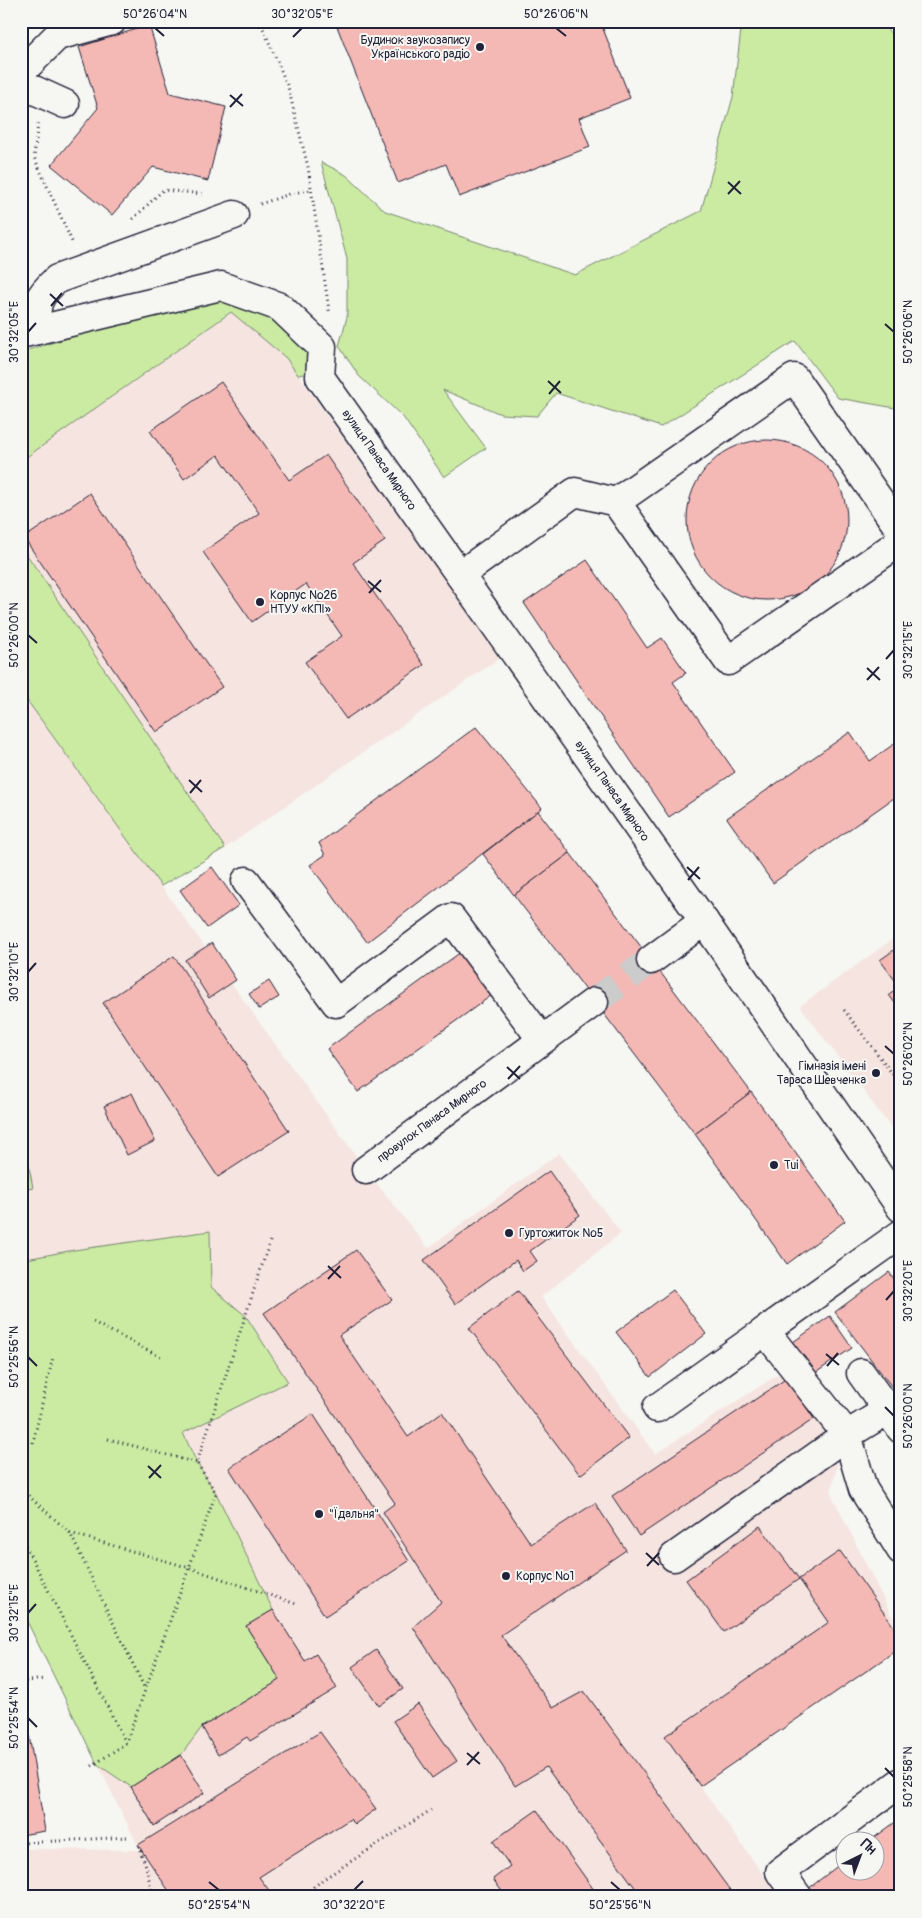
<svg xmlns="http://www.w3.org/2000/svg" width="922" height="1918" font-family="Pangolin,sans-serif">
	<rect width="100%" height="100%" fill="#f6f6f2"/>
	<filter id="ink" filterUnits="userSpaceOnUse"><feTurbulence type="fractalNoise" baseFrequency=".02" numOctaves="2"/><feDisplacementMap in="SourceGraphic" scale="10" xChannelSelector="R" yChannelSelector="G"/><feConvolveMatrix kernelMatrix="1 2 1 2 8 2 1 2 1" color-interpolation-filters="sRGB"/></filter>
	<g filter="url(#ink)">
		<g fill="#f6e4e0">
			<path d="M232,312L281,324L286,358L501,657L225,848L21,546V461Z"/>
			<path d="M21,692L366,1170L428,1248L559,1153L621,1233L541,1297L655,1454L788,1368L842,1440L831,1493L901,1635V1647L700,1786L779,1897H21V1849L140,1850L21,1609Z"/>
			<path d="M901,933V1141L800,1006Z"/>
		</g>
		<g fill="#cbeba3" stroke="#76866f">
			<path d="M742,21H881L901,47V409L838,398L795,341L661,427L556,393L537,416L501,414L443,390L486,448L444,477L403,417L359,376L339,346L347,317V259L321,162L346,175L385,211L575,275L701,211L733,97Z"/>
			<path d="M200,299L236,300L283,317L313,350L309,373L298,375L286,358L231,312L21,461V352Z"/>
			<path d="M21,546L225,848L161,886L21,692Z"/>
			<path d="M21,1124L33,1188L21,1190Z"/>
			<path d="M210,1231L211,1287L246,1316L288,1382L183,1433L197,1463L216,1493L273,1610L246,1626L280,1680L202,1727L181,1755L131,1787L97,1764L21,1609V1260L74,1250Z"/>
		</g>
		<g fill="#f5b9b5" stroke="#22223b">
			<path d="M335,21H600L630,98L579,118L590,147L459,197L446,164L398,183Z"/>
			<path d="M149,25L170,93L226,107L208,181L153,167L112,215L51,165L98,108L79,47Z"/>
			<path d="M221,382L289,480L326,455L385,541L353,563L424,665L346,719L305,662L342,636L306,584L252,622L203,552L259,513L218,455L184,479L150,431Z"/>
			<circle cx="767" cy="520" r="80"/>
			<path d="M90,493L222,687L156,732L24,538Z"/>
			<path d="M587,560L647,648L662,638L686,673L673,682L735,772L669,817L524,603Z"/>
			<path d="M476,727L542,808L367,942L310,865L325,855L319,843Z"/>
			<path d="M850,732L870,761L901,739V793L773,883L727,818Z"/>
			<path d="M538,811L570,853L514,895L483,854Z"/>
			<path d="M570,853L751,1092L695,1134L514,895Z"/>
			<path d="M212,867L239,905L207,928L180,890Z"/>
			<path d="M212,943L236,980L209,998L185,960Z"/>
			<path d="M901,945V1011L889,995L900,987L880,960Z"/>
			<path d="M461,952L492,995L358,1092L327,1049Z"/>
			<path d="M174,956L289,1131L218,1177L103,1003Z"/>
			<path d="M269,981L279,997L259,1009L249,994Z"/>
			<path d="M751,1092L845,1221L787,1264L695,1134Z"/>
			<path d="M132,1093L155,1141L127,1155L104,1106Z"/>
			<path d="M549,1171L580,1215L530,1251L537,1261L523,1271L516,1260L455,1304L424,1260Z"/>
			<path d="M356,1250L392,1300L339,1335L408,1437L442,1412L531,1544L595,1503L626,1550L501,1635L553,1708L584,1691L735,1897H642L546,1767L515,1786L413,1627L441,1602L383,1512L395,1503L264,1313Z"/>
			<path d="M889,1272L901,1288V1399L835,1312Z"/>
			<path d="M673,1290L706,1334L650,1377L616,1332Z"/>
			<path d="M518,1291L629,1438L580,1475L469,1328Z"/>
			<path d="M830,1316L852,1348L808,1378L786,1347Z"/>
			<path d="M787,1378L814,1419L639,1536L612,1496Z"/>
			<path d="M313,1414L409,1561L325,1616L229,1468Z"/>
			<path d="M760,1526L799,1579L724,1632L686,1580Z"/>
			<path d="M840,1551L901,1637V1647L700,1786L665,1736L829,1622L799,1579Z"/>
			<path d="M273,1610L305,1661L316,1654L337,1688L250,1741L247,1737L218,1755L202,1727L280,1680L246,1626Z"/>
			<path d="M376,1650L403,1689L379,1706L352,1667Z"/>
			<path d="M21,1687L45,1831L21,1835Z"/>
			<path d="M418,1704L457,1761L432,1778L393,1721Z"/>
			<path d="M320,1732L376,1809L355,1824L350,1819L259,1877L274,1897H173L138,1845Z"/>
			<path d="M181,1755L204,1793L154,1826L131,1787Z"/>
			<path d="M537,1810L599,1897H506L493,1879L510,1866L493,1841Z"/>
			<path d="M901,1818V1897H813L808,1889L844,1861V1870H874V1840H871Z"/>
		</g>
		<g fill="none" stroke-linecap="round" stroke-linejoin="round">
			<path stroke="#cccccd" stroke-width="28" stroke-dasharray="28 14" stroke-linecap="butt" d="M594,1002L651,960"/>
			<defs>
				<g id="minor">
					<path d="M21,72L57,36L112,21"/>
					<path d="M21,84L65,104"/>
					<path d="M37,330C35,303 37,297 57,279L234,215"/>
					<path d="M21,334L221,286L280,307L322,347L320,377L704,921L901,1208"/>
					<path d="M901,531L794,378L616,502L728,661L901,541"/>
					<path d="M460,575L575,492L616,502"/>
					<path d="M246,881L336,1003L451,918L542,1040"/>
					<path d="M651,960L704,921"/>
					<path d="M366,1170L594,1002"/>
					<path d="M765,1331L847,1435L901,1402"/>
					<path d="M861,1373L901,1429"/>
					<path d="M657,1408L901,1234"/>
					<path d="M674,1557L847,1435L863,1489L901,1550"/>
					<path d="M798,1897L780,1872L901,1782"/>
				</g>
			</defs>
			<use href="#minor" stroke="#22223b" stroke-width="31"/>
			<g stroke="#22223b" stroke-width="3" stroke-dasharray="1 4" stroke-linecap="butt">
				<path d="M257,21L263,28L288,87L308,167L329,310V314"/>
				<path d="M38,124L34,157L73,244"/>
				<path d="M260,204L293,193L311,190"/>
				<path d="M133,219L163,190L204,194"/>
				<path d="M844,1010L901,1085"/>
				<path d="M93,1322L163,1358"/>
				<path d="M108,1439L197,1463"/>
				<path d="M33,1443L53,1357"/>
				<path d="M21,1489L70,1533L145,1689"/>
				<path d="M70,1533L190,1568L296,1604"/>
				<path d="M21,1537L126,1743"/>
				<path d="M21,1682L44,1679"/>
				<path d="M92,1766L126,1743L216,1493L197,1463L270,1241"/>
				<path d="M21,1843L128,1837"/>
				<path d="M140,1850L146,1866L153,1897"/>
				<path d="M311,1897L314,1887L322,1880L431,1810"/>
			</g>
			<use href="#minor" stroke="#f6f6f2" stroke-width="28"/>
		</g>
	</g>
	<path fill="none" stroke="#22223b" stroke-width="2" d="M155,28L164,36M556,28L566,36M293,37L302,28M230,95L243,106M230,107L242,94M728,182L741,194M728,194L740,181M50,294L63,306M51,306L62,293M885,324L894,332M28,332L36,323M548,381L561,393M549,394L560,381M368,581L381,592M369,593L381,580M28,635L37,643M886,659L894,650M867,668L880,680M867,680L879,667M189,780L202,792M190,793L201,780M687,867L700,879M688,880L699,867M28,972L36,963M885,1046L894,1054M507,1067L520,1079M508,1079L520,1066M328,1266L341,1278M328,1279L340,1266M886,1300L894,1291M826,1354L839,1365M28,1357L37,1366M827,1366L838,1353M885,1407L894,1416M148,1466L161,1478M149,1478L161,1465M646,1553L659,1565M647,1566L659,1553M28,1613L36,1604M28,1718L37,1727M467,1753L480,1764M467,1765L479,1752M885,1768L894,1777M209,1882L219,1890M611,1882L620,1890M354,1890L363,1881"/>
	<g fill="#22223b" stroke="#f6f6f2" stroke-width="2">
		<circle cx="480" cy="47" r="5"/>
		<circle cx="260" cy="602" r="5"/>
		<circle cx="876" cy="1073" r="5"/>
		<circle cx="774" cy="1165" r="5"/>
		<circle cx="509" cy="1233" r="5"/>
		<circle cx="319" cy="1514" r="5"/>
		<circle cx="506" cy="1576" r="5"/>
	</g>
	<g text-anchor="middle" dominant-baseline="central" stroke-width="4" stroke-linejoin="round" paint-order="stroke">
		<g font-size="12" fill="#22223b" stroke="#f6f6f2" text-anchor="start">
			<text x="470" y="40" text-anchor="end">Будинок звукозапису<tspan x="470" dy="14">Українського радіо</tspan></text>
			<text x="270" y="595">Корпус №26<tspan x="270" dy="14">НТУУ «КПІ»</tspan></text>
			<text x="866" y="1066" text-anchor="end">Гімназія імені<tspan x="866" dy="14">Тараса Шевченка</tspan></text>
			<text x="784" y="1165">Tui</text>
			<text x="519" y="1233">Гуртожиток №5</text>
			<text x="329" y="1514">"Їдальня"</text>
			<text x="516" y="1576">Корпус №1</text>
		</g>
		<g font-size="12" fill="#22223b" stroke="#f6f6f2">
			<text transform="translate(379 460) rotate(55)">вулиця Панаса Мирного</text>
			<text transform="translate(612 791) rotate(55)">вулиця Панаса Мирного</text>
			<text transform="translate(432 1121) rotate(-36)">провулок Панаса Мирного</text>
		</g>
	</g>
	<rect width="922" height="1918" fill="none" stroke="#f6f6f2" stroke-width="55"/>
	<g transform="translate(860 1856) rotate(42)"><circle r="24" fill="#f6f6f2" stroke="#a1a1a9"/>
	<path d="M0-4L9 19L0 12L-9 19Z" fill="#22223b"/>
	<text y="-8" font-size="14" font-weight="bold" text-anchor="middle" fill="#22223b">Пн</text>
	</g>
	<rect x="28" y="28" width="866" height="1862" fill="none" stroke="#22223b" stroke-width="2"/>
	<g font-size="12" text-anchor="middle" fill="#22223b">
		<text x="155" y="18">50°26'04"N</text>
		<text x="302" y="18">30°32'05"E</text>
		<text x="556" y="18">50°26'06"N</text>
		<text transform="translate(14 332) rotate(-90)" y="4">30°32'05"E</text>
		<text transform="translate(908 332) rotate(-90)" y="4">50°26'06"N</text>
		<text transform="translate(14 635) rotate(-90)" y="4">50°26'00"N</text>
		<text transform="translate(908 650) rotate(-90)" y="4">30°32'15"E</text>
		<text transform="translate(14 972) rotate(-90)" y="4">30°32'10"E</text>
		<text transform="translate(908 1054) rotate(-90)" y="4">50°26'02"N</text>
		<text transform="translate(908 1291) rotate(-90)" y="4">30°32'20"E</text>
		<text transform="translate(14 1357) rotate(-90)" y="4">50°25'56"N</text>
		<text transform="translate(908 1416) rotate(-90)" y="4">50°26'00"N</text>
		<text transform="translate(14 1613) rotate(-90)" y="4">30°32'15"E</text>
		<text transform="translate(14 1718) rotate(-90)" y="4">50°25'54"N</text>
		<text transform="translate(908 1777) rotate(-90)" y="4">50°25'58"N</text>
		<text x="219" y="1909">50°25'54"N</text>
		<text x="354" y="1909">30°32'20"E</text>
		<text x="620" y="1909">50°25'56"N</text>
	</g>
</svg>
